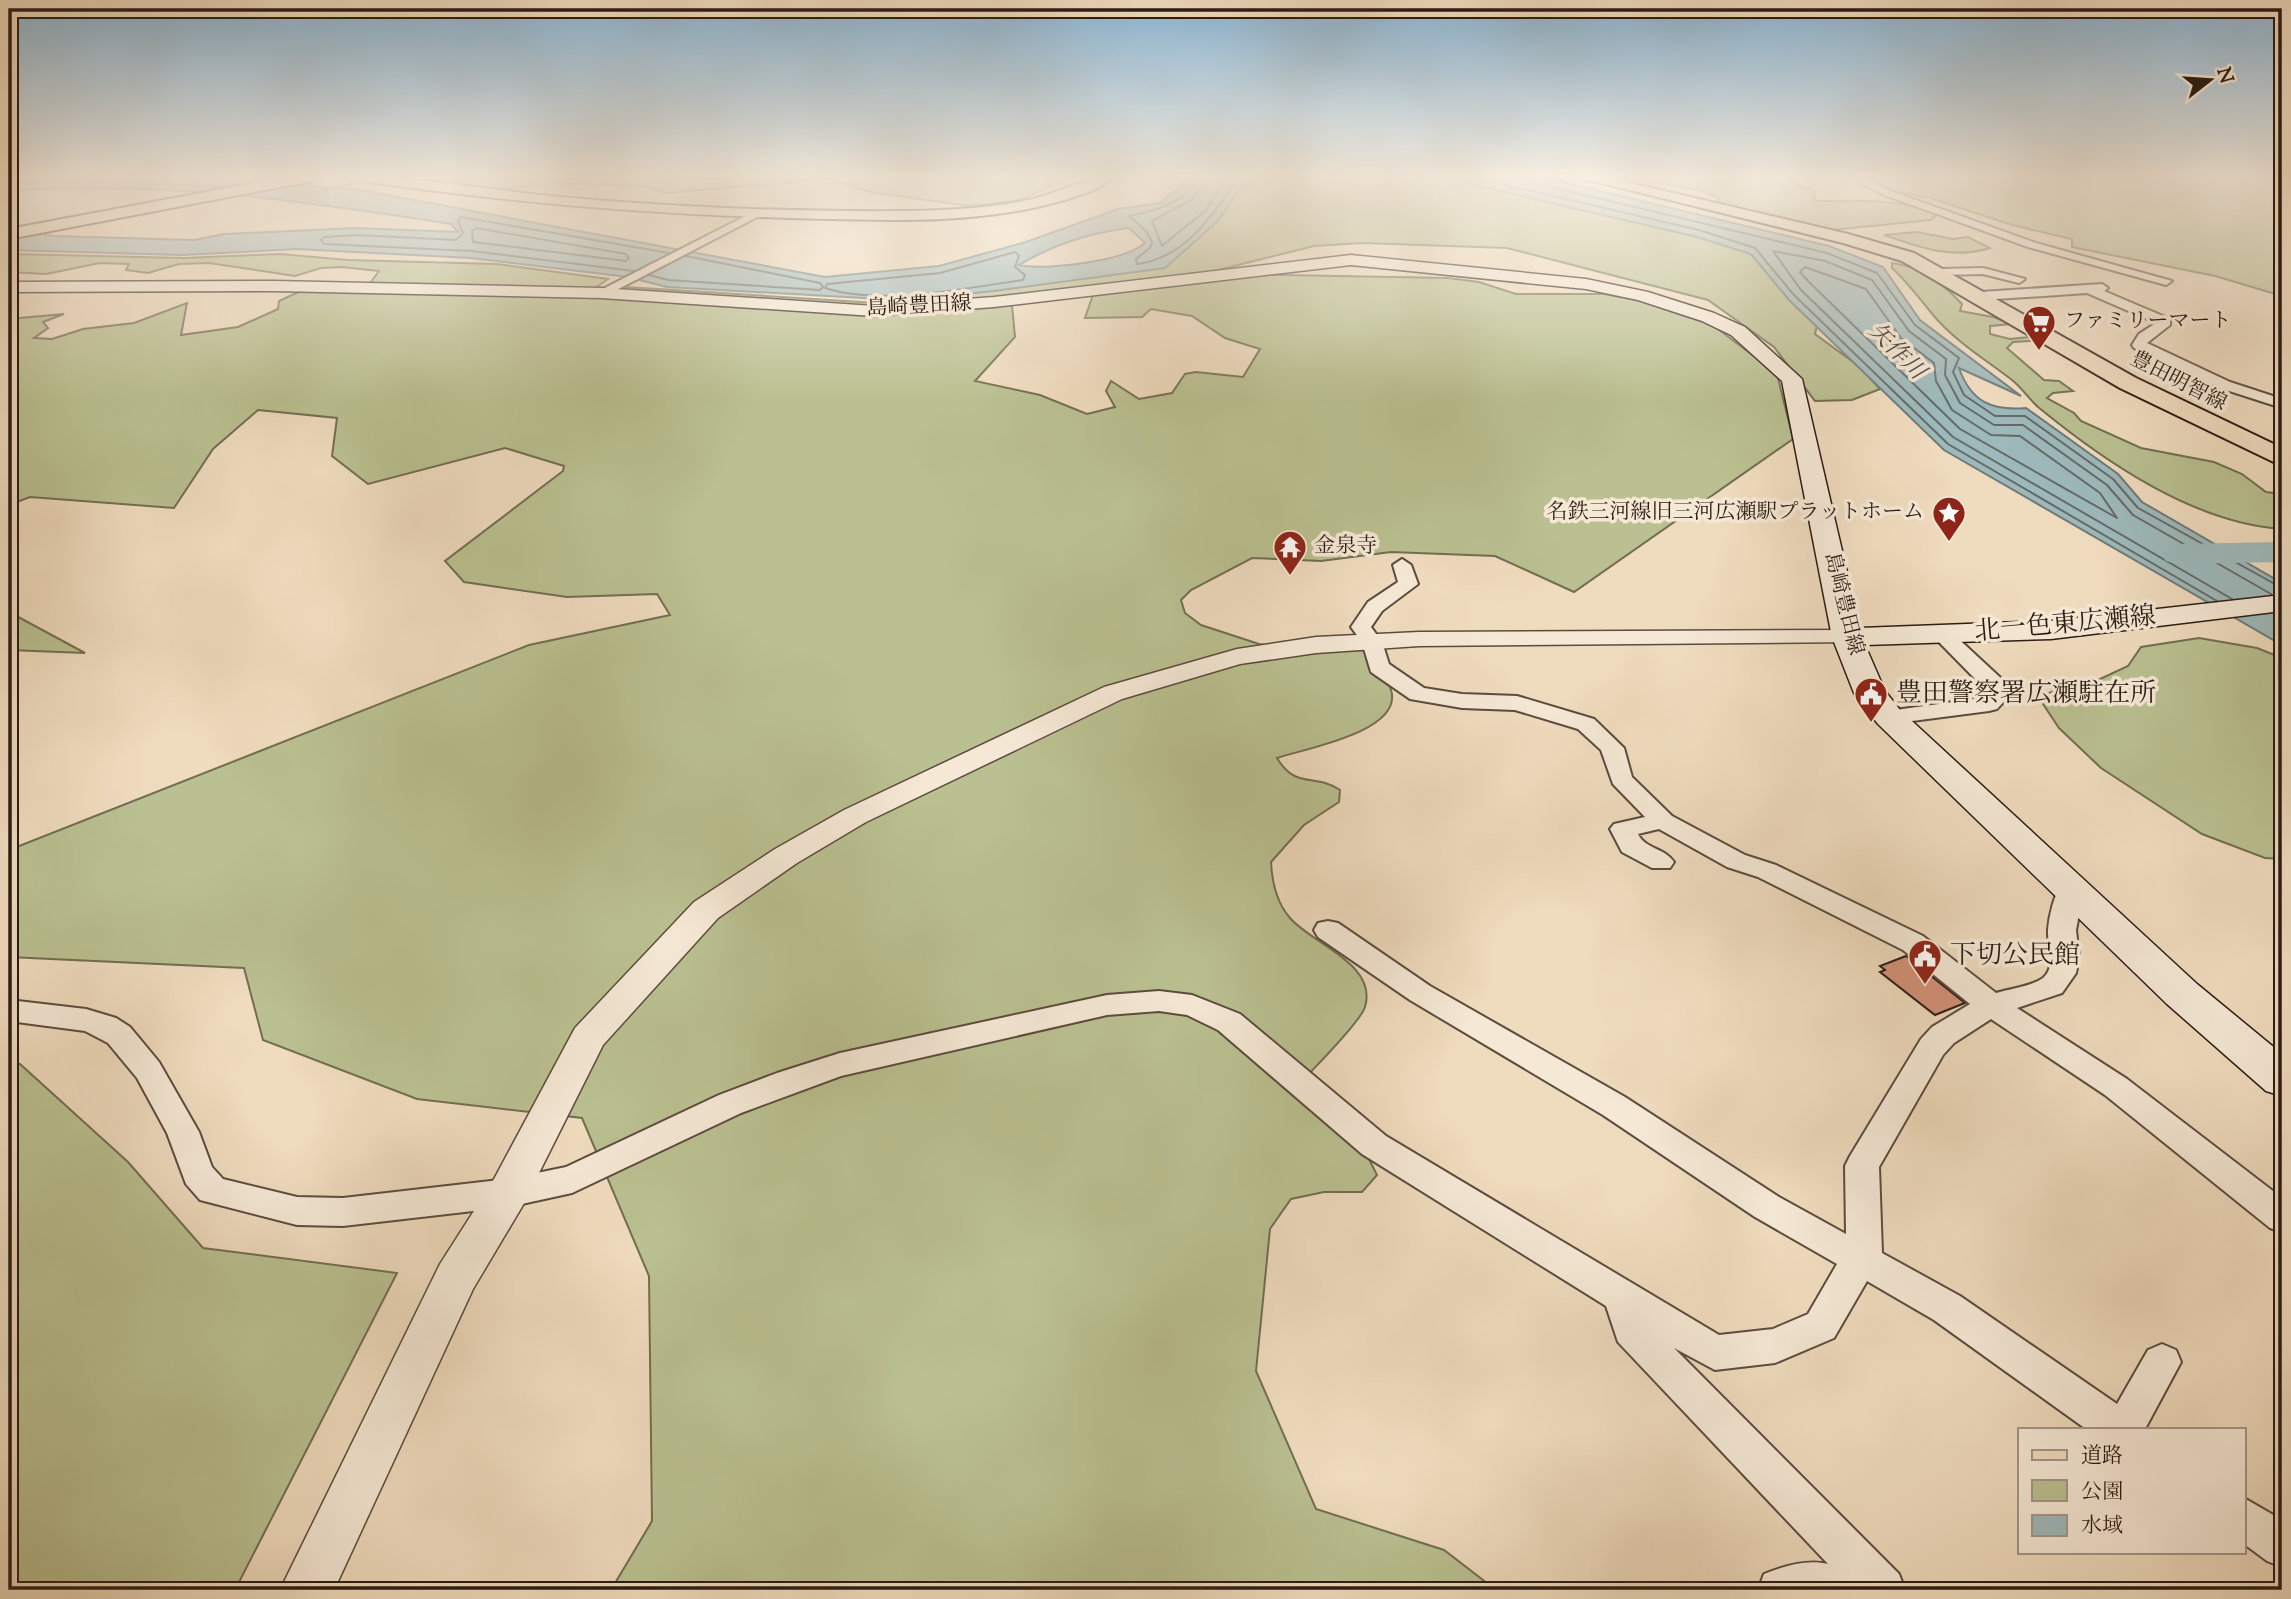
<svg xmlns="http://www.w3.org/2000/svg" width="2291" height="1599" font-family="'Sorts Mill Goudy','Noto Serif JP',serif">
	<rect width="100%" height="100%" fill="#efdbbe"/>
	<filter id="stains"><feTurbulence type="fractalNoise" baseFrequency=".00286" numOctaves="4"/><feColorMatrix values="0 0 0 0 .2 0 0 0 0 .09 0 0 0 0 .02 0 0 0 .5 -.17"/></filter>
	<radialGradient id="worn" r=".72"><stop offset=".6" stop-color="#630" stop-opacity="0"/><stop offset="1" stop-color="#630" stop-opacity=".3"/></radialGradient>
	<g fill="#bac091" stroke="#726e52" stroke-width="2">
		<path d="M394,177H1072L1020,200L969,206L870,192L828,179L666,193L642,186L558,183L491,190Z"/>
		<path d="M1269,177H1454L1666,228L1774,258L1819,317L1815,334L1860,367L1880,389L1852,400L1815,401L1774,347L1708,300L1507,248L1363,243L1314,246L1218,270L1176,277L890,310L614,292L626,287L892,304L1150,269L1227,196L1255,181Z"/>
		<path d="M1619,177H1792L1790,182L1814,190L1815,201C1856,201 1898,198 1937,214L1931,220L1822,231L1788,219L1718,205L1719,198L1700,190Z"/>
		<path d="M1866,177H2282V296L2215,276L2072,247V239L2012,225L1930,198L1895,192Z"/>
		<path d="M1917,232L1953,239L1968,237L1990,248C1953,260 1918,247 1884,235Z"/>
		<path d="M9,254L184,258L280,254L348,260L497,264L608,279L584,296L814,312L1012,305L1015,337L975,381L1040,395L1087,414L1115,407L1106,391L1111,381L1139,399L1172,393L1185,374L1196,372L1243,377L1260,349L1225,338L1192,316L1151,309L1142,317L1085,318L1094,292L1231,274L1448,278L1479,282L1516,294H1604L1662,305L1714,326L1777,374L1793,439L1574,592L1495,556L1391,552L1321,561L1252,558L1191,590L1181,600L1185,613L1201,625L1259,644L1302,651L1373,650C1378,664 1387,677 1391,690C1404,732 1302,749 1277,758C1296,790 1316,773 1340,790L1339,802L1304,825L1271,862C1272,882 1276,902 1290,918C1312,944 1378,964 1365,1007C1361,1021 1318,1064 1306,1077L1363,1147L1377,1175L1362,1192H1324L1291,1199L1270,1229L1256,1371L1316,1509L1444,1550L1496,1590H611L652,1521L649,1276L582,1118L417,1099L263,1040L244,968L9,957V850L529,645L670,615L657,594L567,597L464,582L445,561L563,471L564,466L505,448L368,484L332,456L337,418L258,410L213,449L174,508L30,497L9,505V319L64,314L43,322L48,328L34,338L52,339L83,329L134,323L187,303L181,335L238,327L278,309L279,301L303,290L370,283L379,271L342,267L321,268L295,276L209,263L179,264L148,273L126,270L129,264L100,263L46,274L9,272Z"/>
		<path d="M1892,263C1921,266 1943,284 1962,304L1960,311L1993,317L2012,324L1990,326V334L2010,339L2039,336L2045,340L2013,342L2007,348L2044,380L2059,381L2073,391L2053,393L2047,398L2074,413L2081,421L2141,448L2214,462L2242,474L2266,492L2282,494V529C2194,523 2105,462 2038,407C2029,399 2022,388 2012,380C1986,360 1955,341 1934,316C1920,299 1908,283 1892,268Z"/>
		<path d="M9,612L85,653L9,650Z"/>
		<path d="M2199,638L2257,648L2282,658V859L2265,858L2202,834L2101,768L2059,728L2039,698L2064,686L2098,680L2128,666L2141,647Z"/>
		<path d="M9,1063L20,1064L128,1162L203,1248L397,1273L235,1590H9Z"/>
	</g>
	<g fill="#9db9bb" stroke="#6f7a78" stroke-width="2" fill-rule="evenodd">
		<path d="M9,177H186L360,190L825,277L939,266L1026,242L1118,209L1160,203L1190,177H1253L1244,182L1218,221L1165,268L994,291L899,300L667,287L628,277L471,258L297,249L182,255L9,250V227L53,236L194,240L224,234L357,228L458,232L451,224C304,201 157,180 9,191ZM1129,228L1145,243C1125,261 1046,271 1019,265C1054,244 1089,233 1129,228Z"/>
		<path d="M1440,177H1542L1829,246L1883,267L1920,320L2021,396L1959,368C1971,402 1992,411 2026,408L2118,474L2142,502L2282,583V645L1944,450L1789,300L1751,254L1697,237Z"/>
	</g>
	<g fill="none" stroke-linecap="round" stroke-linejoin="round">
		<g stroke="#646a68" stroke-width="2">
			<path d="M1197,177C1187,203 1154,211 1129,216L1146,231L1152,242L1150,248L1136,259L1137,264C1186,258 1213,214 1239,177"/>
			<path d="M1205,177L1193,199L1152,221L1162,246L1206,210L1228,177"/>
			<path d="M1471,177L1699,230L1755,248L1794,295L1948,444L2217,601"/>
			<path d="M1548,177L1555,188L1827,253L1877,273L1915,325L1959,358L1953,372L1964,395L1995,416H2025L2113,479L2138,508L2282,588"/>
			<path d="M9,184L61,180L222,187L225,177"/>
			<path d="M476,228L626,254L629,258L626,261L473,242L472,231Z"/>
			<path d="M1015,252L1019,256L1015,267L1025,275L1023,280C966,288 880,306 825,288L827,284L940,273Z"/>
			<path d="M1805,267L1866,289L1901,338L1934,363L1936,381L1952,410L1991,435L2020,436L2100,493L2117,518L1960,429L1809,282L1800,272Z"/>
			<path d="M634,271L472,251L324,244L321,240L324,237L357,235L456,240L463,233L458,221L461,217L669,253"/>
			<path d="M649,275L668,280L820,290L823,287L820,283L686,256"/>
			<path d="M2232,599L1953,437L1801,290L1773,251L1825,261L1872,280L1909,331L1946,359L1945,375L1960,403L1994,425H2023L2107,485L2133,515L2271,594"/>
		</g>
		<path stroke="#6f7a78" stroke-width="2.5" d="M325,190L358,182"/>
		<path fill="#9db9bb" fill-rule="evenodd" d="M2282,542V562L2178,564L2166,561L2161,554L2166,547L2178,544Z"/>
	</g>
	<path fill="#d39179" stroke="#2b1c14" stroke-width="2" d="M1906,956L1965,1003L1935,1015L1880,972L1885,970L1880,966Z"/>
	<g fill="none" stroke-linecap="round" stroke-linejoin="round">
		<defs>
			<g id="minor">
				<path d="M1851,177H1863L1888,190L2036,243L2172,281L2166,285L2028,247L1882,194Z"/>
				<path d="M759,209L763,214L605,296L595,293Z"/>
				<path d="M1983,268L2025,279L2019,283L1983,274L1939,275L1933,272L1939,269Z"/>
				<path d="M2102,284L2108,288L2104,291L2170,319V325L2147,343L2230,382L2282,399V408L2220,388L2134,348L2132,345L2139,334L2156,323L2087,293L1981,300L1975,296L1981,292Z"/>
				<path d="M1402,559L1411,565L1418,584L1382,611L1371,627L1382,642L1389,664L1424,688L1462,694L1517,696L1594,719L1624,748L1632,777L1672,816L1745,855L1776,865L1923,936L1996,993C2009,989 2032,986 2043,978C2057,966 2047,945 2048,930C2049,916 2054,895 2062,883L2071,880L2080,883L2084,889L2076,930L2079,957L2076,973L2062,993L2017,1008L2127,1079L2282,1198V1232L2270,1228L2105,1095L1991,1019L1954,1043L1943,1055L1879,1167L1882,1253L1960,1296L2117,1404L2148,1350L2162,1344L2176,1350L2181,1362L2145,1429H2086L1934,1320L1867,1281L1834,1338L1775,1363L1715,1370L1674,1348L1899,1574L1905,1590H1758L1764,1574C1784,1566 1807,1559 1828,1564L1618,1342L1606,1306L1362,1154L1218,1030L1187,1015L1159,1011L1107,1015L841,1076L741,1113L572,1193L508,1207L343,1226L297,1225L200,1200L186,1184L167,1133L137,1078L108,1043L85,1031L9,1021V1000L86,1009L116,1018L130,1027L159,1062L199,1132L212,1167L223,1179L297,1197L343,1198L508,1179L566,1167L719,1095L777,1073L840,1053L1107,995L1159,991L1192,995L1240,1014L1386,1136L1719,1335L1773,1329L1808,1314L1837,1264L1755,1217L1603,1115L1410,1000L1318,937L1314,930L1318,923L1328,921L1338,923L1430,986L1625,1097L1779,1197L1846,1234L1845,1166L1850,1156L1921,1039L1932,1027L1970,1004L1903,950L1758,877L1727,867L1659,829L1638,834C1645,849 1665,848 1674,862L1670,868H1652L1622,852L1610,829L1614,824L1645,817L1613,784L1601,750L1578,729L1515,710L1462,708L1410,699L1371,672L1362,642L1351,627L1368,602L1398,582L1393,565Z"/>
				<path d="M1943,629L1950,631L2006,683L2011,694L1997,709L1989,711L1889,724L1881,722L1878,717L1881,712L1982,698L1989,693L1936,639L1933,635Z"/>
				<path d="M2244,1498L2282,1520V1567L2267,1561L2244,1544Z"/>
			</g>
			<path id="tertiary" d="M1847,630L1856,632L1859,637L1856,642L1419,646L1316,653L1240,664L1122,699L866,822L797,863L718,918L603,1045L523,1205L473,1289L334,1590H280L440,1264L493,1181L575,1028L694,902L775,849L844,810L1104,687L1237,649L1316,637L1419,632Z"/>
			<path id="secondary" d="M1351,255L1586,279L1648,292L1714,313L1745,327L1802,379L1860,628L2051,621L2282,595V611L2051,639L1865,645L1885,691L1900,710L2197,984L2282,1054V1096L2266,1091L2167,1004L1878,724L1854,693L1832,637L1782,381L1731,335L1702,321L1638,300L1586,289L1351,265L994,307L874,316L601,298L274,291L9,292V282L274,281L601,288L874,306L994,297Z"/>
			<g id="primary">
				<path d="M286,177H319L312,181L9,239V229Z"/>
				<path d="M355,177C428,177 499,192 572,198C684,208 799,212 911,211C952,210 993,208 1033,199C1061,192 1085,177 1114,177C1101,189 1078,196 1061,201C973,226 882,220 791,218C647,214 505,202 362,181Z"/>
				<path d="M1577,177H1605L1848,234L1914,253L2136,378L2282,448V466L2120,388L1902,261L1843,243Z"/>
			</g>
		</defs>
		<use href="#minor" stroke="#5c4c3e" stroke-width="4"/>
		<use href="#tertiary" stroke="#5c4c3e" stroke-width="3"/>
		<use href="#secondary" stroke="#2b1c14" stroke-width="3"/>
		<use href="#primary" stroke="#2b1c14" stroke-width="4"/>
		<use href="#minor" fill="#f5e8d5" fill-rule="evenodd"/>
		<use href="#tertiary" fill="#f5e8d5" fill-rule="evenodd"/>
		<use href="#secondary" fill="#f5e8d5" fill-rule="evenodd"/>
		<use href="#primary" fill="#efdbbe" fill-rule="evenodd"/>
	</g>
	<linearGradient id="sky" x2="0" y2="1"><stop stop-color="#8ab6d6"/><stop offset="0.44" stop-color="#f8efe2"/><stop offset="1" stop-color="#f8efe2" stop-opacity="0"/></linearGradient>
	<rect width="2291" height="401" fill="url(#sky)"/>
	<defs>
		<symbol id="supermarket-pin" viewBox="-11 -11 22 30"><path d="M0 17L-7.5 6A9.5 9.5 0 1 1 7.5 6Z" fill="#8f2418" stroke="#f5e8d5"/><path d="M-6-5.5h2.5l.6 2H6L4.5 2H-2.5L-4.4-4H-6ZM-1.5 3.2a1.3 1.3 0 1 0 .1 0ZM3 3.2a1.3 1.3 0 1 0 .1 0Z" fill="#fff"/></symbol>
		<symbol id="sight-pin" viewBox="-11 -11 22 30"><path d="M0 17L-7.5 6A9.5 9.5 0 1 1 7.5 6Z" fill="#8f2418" stroke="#f5e8d5"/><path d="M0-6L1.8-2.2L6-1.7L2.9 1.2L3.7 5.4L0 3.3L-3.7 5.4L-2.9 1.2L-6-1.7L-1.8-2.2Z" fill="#fff"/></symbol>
		<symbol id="temple-pin" viewBox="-11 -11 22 30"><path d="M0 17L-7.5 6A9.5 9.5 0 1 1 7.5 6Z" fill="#8f2418" stroke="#f5e8d5"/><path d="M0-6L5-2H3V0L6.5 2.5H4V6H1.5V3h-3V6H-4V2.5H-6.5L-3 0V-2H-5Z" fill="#fff"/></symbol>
		<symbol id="civic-pin" viewBox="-11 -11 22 30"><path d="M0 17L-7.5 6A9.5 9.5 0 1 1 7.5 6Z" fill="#8f2418" stroke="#f5e8d5"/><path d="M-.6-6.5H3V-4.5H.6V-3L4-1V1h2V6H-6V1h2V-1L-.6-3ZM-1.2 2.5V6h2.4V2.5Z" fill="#fff"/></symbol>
	</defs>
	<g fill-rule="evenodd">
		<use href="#supermarket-pin" x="2020" y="303" width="38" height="52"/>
		<use href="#sight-pin" x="1930" y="494" width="38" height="52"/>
		<use href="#temple-pin" x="1271" y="528" width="38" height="52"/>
		<use href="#civic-pin" x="1852" y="675" width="38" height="52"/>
		<use href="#civic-pin" x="1906" y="937" width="38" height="52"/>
	</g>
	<g text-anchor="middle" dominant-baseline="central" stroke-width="7" stroke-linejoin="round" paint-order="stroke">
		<g font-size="21" fill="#2b1c14" stroke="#f5e8d5">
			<text transform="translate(919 307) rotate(-3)">島崎豊田線</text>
			<text transform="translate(2178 382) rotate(27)">豊田明智線</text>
			<text transform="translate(1843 604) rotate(76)">島崎豊田線</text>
		</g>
		<g font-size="21" fill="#2b1c14" stroke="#f5e8d5" text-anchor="start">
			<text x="2064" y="322">ファミリーマート</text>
			<text x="1924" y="513" text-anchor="end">名鉄三河線旧三河広瀬駅プラットホーム</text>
			<text x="1314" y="547">金泉寺</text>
		</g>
		<g font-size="23" font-style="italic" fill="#4d4b46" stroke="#f5e8d5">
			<text transform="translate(1896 352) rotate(45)">矢作川</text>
		</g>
		<g font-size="26" fill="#2b1c14" stroke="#f5e8d5">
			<text transform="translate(2065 625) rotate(-5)">北一色東広瀬線</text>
		</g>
		<g font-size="26" fill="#2b1c14" stroke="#f5e8d5" text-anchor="start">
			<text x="1896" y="694">豊田警察署広瀬駐在所</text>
			<text x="1950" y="956">下切公民館</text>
		</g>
	</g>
	<rect width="2291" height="1599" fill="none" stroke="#efdbbe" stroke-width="35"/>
	<rect x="10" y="10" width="2270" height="1578" fill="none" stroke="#2b1c14" stroke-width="3.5"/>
	<rect x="18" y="18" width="2256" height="1564" fill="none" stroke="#2b1c14" stroke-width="2"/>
	<rect x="2018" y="1428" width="228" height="126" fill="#f5e8d5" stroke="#a49688" stroke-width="2"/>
	<rect x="2032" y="1450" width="35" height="10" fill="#efdbbe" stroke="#a49688" stroke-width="2"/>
	<text x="2081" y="1462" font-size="21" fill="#2b1c14">道路</text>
	<rect x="2032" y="1480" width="35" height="21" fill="#bac091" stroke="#a49688" stroke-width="2"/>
	<text x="2081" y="1498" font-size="21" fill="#2b1c14">公園</text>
	<rect x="2032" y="1515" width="35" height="21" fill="#9db9bb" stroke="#a49688" stroke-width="2"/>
	<text x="2081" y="1532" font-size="21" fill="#2b1c14">水域</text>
	<g transform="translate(2210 80) rotate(73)" stroke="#f5e8d5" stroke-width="5" paint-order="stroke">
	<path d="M0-5L12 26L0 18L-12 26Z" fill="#2b1c14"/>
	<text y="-10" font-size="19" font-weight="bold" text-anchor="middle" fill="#2b1c14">N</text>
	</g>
	<rect width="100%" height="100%" filter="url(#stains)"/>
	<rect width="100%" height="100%" fill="url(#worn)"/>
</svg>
